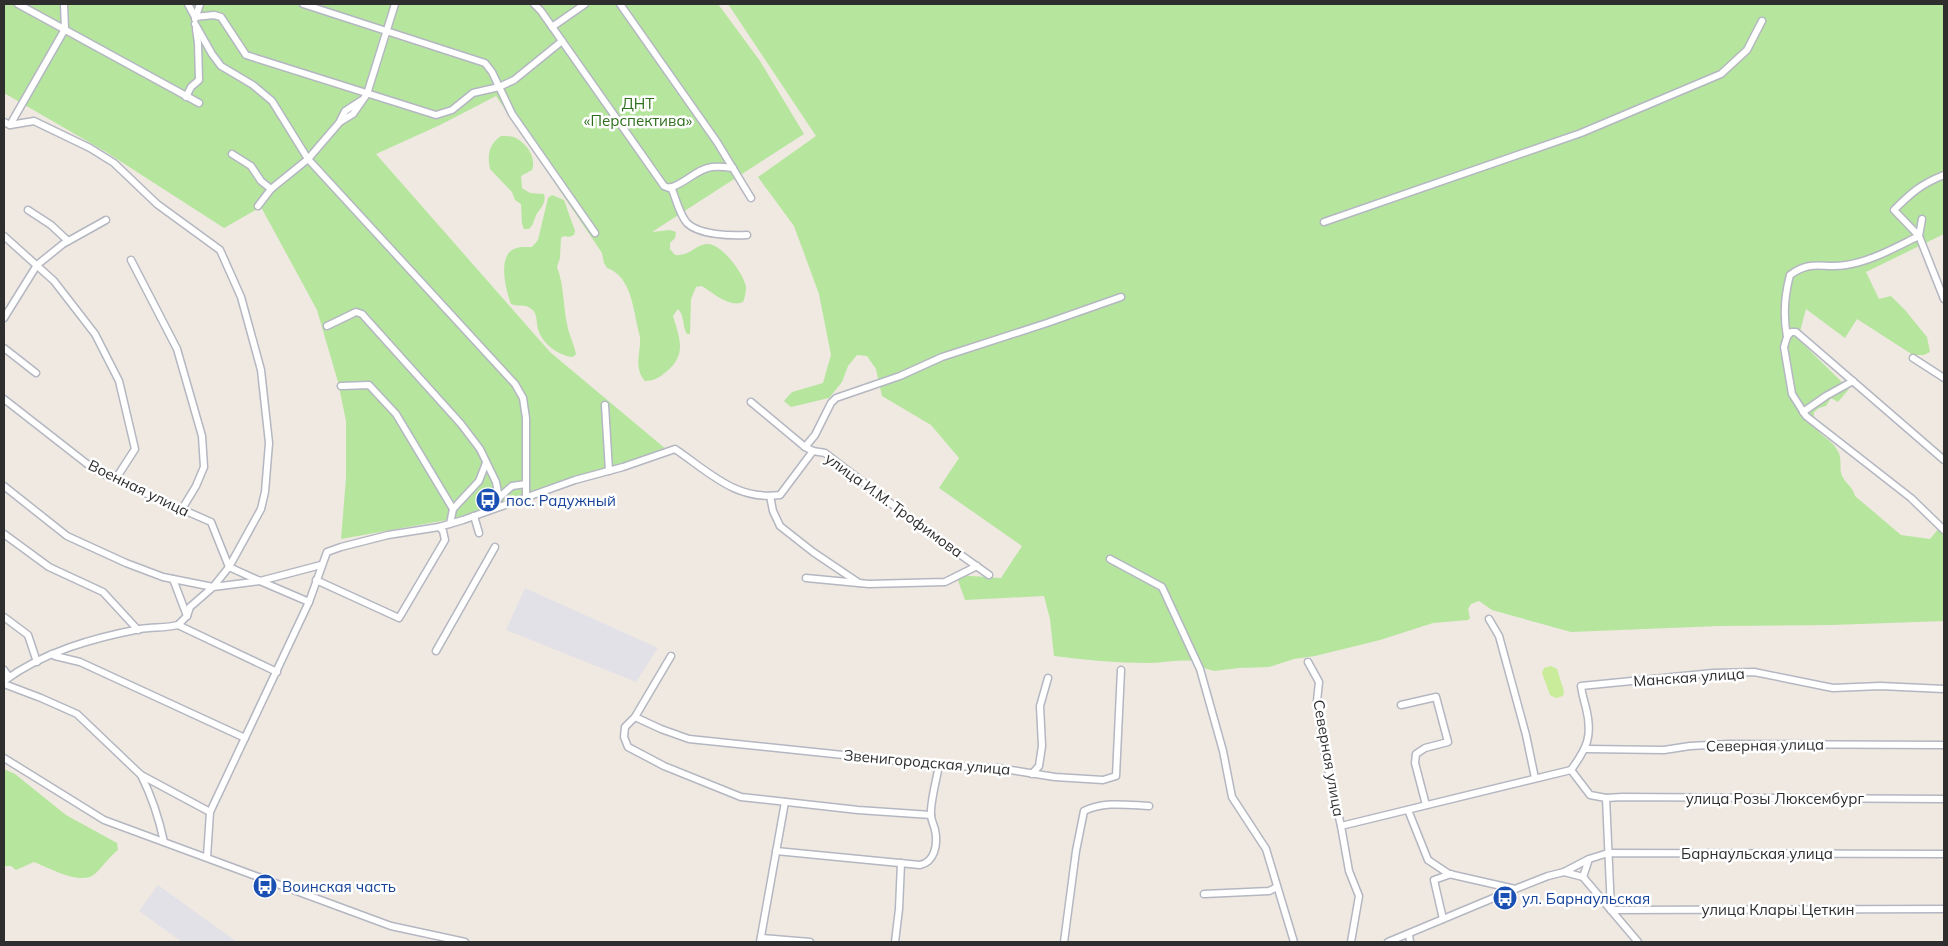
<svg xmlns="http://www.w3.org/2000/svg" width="1948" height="946" font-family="Mulish,sans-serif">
	<rect width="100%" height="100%" fill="#efe9e1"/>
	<g fill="#e3e1e8">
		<path d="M525,588L658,648L636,682L506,630Z"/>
		<path d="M158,885L237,942H182L139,911Z"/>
	</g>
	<g fill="#b6e59e">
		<path d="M4,4H718L760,61L804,134L652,232L670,230L676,232L675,238L670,243V249L675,255C692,256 695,244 708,244C722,244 744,274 746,287C746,292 745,297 743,302C730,308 713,293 702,286L696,287L691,299L690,334H687C682,326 685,316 678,309L673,316C680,339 687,355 666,372C659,378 653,381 645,381C635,370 639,357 640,344C641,337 638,330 637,324C633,305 629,275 607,268L604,263L602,253L496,96L440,125L376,154L550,352L667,450L532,492L458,518L341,539L346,478V421L338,382L317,310L261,207L224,228L106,152L4,93Z"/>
		<path d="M728,4H1944V234L1866,272L1879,299L1891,296L1905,310L1927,337L1930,352L1924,355H1913L1857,319L1845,338L1806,309L1798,339L1849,389L1838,402L1831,398L1826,406L1819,408L1814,412C1811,437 1830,434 1839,453C1842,461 1839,469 1842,476C1846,484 1853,487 1855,496L1901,535L1930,539L1940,527L1944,525V621L1832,625L1719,626L1571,632L1492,610L1479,601L1471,604L1468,609L1470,618L1468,620L1433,623L1380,640L1315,656L1294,659L1269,667L1239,668L1214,671L1201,667L1198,662C1181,658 1164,663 1147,663C1116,663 1085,660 1054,656L1050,619L1044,596L965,600L956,575L1001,578L1022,546L939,488L959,458L931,425L882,396L876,369L867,356L857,355L848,366L842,382L829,398L791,407L784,401L792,392L823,383L831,355L819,294L794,226L758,177L816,136Z"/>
		<path d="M501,136C505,136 510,136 514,137C526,142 537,158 532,170L521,176L522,188L530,193L544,194C547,205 538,209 535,218C533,223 533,225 529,229H524L522,224L521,204L515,200L512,192L490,169C487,155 489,144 501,136Z"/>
		<path d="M552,195L564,200L575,231L574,235L569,237L564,236L561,238L560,258L557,267C564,285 563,305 567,324C569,335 574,344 576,354L573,357C559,356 542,344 538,329C536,322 538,312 530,308C525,304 517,307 511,304C506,291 498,259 512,250C519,246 525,247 532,247L538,240L548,198Z"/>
		<path d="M4,769L15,774L66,815L117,843L118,850C109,857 104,865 96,873C82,887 50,868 34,862L16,870L11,866H4Z"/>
	</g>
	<path fill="#c9ec9a" d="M1551,666L1557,669L1564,691L1563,696L1556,698L1550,695L1542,673L1544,668Z"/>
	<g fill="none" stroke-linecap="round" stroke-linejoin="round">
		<defs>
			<g id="minor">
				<path d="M18,4L199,103"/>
				<path d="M188,4L195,17L214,15L221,17L246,55L436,115L452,110L473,93L499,87L514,80L562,41"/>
				<path d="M303,4L485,63L492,72L512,114L595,233"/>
				<path d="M534,4L541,11L664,186L669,188C685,184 696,169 712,167C719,166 726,167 733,168"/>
				<path d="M620,4L717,142L751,198"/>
				<path d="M195,19L200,4"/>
				<path d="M195,24L212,54L221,66L253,85L272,101L308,159L515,384L523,398L526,418V497"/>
				<path d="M552,27L585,4"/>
				<path d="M186,97L191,87L199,80L198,43L196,29"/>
				<path d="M4,122L10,125L34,121L90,148L114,163L157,204L220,250L241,297L261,370L269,443L265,492L261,509L229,567L213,587L163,577L126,563L67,536L4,486"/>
				<path d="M340,122L353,114L367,94L395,4"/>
				<path d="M10,125L65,29L64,4"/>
				<path d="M232,154L251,166L261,181L271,189"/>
				<path d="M1944,175C1921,184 1911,193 1894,210L1919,236L1944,299"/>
				<path d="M671,187C676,198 679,214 687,223C699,235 731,236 747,235"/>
				<path d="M258,206L271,189L308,159L339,123L345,111L362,100"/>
				<path d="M28,210L51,225L68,241"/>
				<path d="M1324,222L1581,133L1721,74L1747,50L1762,21"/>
				<path d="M4,236L54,281L95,334L119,381L135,449L115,480"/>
				<path d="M1919,236L1922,219"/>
				<path d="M131,260L177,349L202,436L204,467L196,486L182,509"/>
				<path d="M4,318L37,265L63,244L106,220"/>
				<path d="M327,326L356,312L362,314L461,424L480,449L496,482L499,498"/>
				<path d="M1787,337C1783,315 1784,297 1790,275C1812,259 1823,269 1846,265C1872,261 1896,247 1919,236"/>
				<path d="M4,348L36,373"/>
				<path d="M1913,358L1944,378"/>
				<path d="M341,386L369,385L396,414L453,509L450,524"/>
				<path d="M4,399L91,467L115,480L211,522L229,567L260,581L321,565"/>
				<path d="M751,402L805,447L813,451L825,453L923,528L989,575"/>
				<path d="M605,405L609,471"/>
				<path d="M1803,412L1826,396L1853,381"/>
				<path d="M805,447L815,435L831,403L836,398L900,376L942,357L1047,323L1121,297"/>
				<path d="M1944,460L1796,332H1791L1787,337L1784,347L1792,394L1806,416L1911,498L1944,530"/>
				<path d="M770,496L773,511L780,526L813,552L859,583"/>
				<path d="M453,509L479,481L486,463"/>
				<path d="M484,511L512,486L526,484"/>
				<path d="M474,516L479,533"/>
				<path d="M4,534L49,567L103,592L138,630"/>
				<path d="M1110,559L1162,587L1200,669L1223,751L1232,797L1266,849L1294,942"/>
				<path d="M806,578L869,584L945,582L977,566"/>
				<path d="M173,579L187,616"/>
				<path d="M316,580L399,618L445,540L443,531L439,527"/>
				<path d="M4,617L28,635L37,662"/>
				<path d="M1489,619L1499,636L1526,735L1535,778"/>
				<path d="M178,625L277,672"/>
				<path d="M436,651L495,547"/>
				<path d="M52,654L55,656L80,662L245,738"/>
				<path d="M671,656L635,717L625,727L624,737L628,747L664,766L741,797L858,810L931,815"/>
				<path d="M1308,662L1319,682L1317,701L1326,760L1341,826"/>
				<path d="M4,670L9,677"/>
				<path d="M4,681C43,652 93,638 140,629C153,627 166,628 178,625L187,616L190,607L213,587L260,581L309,602"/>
				<path d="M4,684L41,698L77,714L141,775L210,812"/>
				<path d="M1944,689L1880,686L1833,688L1754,672L1713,673L1581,686C1582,694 1584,700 1586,708C1593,736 1587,748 1571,770L1590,795L1606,798L1611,910L1944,909"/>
				<path d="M1401,705L1436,697L1448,742L1425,748L1416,754L1415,763L1426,805"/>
				<path d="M635,717L661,729L689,739L939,765L998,768L1055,777L1103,780L1116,776L1121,670"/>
				<path d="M1586,749L1664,750L1690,746L1729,744L1944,745"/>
				<path d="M4,758L104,820L391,926L465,942"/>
				<path d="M1032,774L1039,766L1042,746L1040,706L1048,678"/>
				<path d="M141,775C152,797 159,818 164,842"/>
				<path d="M1606,798L1622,797L1944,799"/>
				<path d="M1408,810L1428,860L1449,874L1515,889"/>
				<path d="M776,851L920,865C935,862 938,844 935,830C934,825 931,820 931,815C930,802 937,778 939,765"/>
				<path d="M207,857L210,812L309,602L327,552L341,547L388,535L439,527L463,520L575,480L623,467L675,449C709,472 736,501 780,495L813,451"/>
				<path d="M1564,872L1589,859"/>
				<path d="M1583,877L1589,859L1608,853L1944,854"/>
				<path d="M1204,894L1269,891L1277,887"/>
				<path d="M1443,919L1434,880L1451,874"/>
				<path d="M1409,935L1410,942"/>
				<path d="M761,938L810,942"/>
				<path d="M760,942L785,802"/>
				<path d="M895,942L899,909L901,863"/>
				<path d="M1064,942L1076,851L1084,811C1104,801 1128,805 1149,806"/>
				<path d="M1351,942L1359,896L1349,871L1341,826L1571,770"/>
				<path d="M1388,942L1515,889L1548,876L1564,872L1583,877L1638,942"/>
			</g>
		</defs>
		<use href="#minor" stroke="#b4b7c1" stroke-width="9"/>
		<use href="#minor" stroke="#fff" stroke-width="6"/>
	</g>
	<defs>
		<symbol id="bus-disc" viewBox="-11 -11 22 22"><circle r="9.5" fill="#1a4fb4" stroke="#fff"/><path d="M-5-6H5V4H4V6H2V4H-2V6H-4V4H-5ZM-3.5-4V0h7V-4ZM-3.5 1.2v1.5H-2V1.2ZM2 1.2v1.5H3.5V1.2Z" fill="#fff"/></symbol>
	</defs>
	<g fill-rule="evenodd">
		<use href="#bus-disc" x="474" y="486" width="28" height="28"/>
		<use href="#bus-disc" x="251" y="872" width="28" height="28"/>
		<use href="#bus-disc" x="1491" y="884" width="28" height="28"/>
	</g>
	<g text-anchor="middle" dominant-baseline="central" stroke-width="5" stroke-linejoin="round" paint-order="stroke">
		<g font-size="15" fill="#2c6e1b" stroke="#fff">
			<text x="638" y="103">ДНТ<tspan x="638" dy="17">«Перспектива»</tspan></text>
		</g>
		<g font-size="15" fill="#2e2e2e" stroke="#fff">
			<text transform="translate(139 488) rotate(26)">Военная улица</text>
			<text transform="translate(894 505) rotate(36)">улица И.М. Трофимова</text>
			<text transform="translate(1689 677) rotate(-4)">Манская улица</text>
			<text transform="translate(1765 745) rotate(-1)">Северная улица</text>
			<text transform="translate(1329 758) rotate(80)">Северная улица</text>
			<text transform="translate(927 762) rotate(5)">Звенигородская улица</text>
			<text x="1775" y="798">улица Розы Люксембург</text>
			<text x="1757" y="853">Барнаульская улица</text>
			<text x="1778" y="909">улица Клары Цеткин</text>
		</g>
		<g font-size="15" fill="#164399" stroke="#fff" text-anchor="start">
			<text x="506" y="500">пос. Радужный</text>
			<text x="282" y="886">Воинская часть</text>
			<text x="1522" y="898">ул. Барнаульская</text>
		</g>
	</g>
	<rect width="1948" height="946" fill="none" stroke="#2e2e2e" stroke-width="10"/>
</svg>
